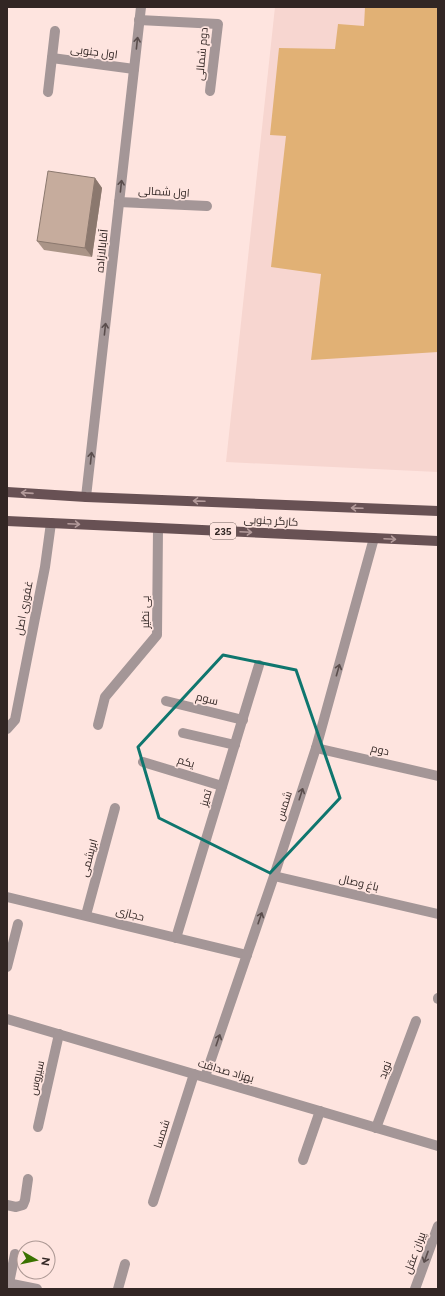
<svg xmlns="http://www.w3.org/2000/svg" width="445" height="1296" font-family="Figtree,Cairo,sans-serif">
	<rect width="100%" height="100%" fill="#fee4df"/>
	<path fill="#f7d6d0" d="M275,7H438V472L226,462Z"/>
	<path fill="#e1b175" d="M365,7H438V352L311,360L321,274L271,267L286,136L270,135L279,48L335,49L338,24L364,26Z"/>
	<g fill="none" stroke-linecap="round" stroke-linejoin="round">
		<g stroke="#a49697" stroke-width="10">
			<path d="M139,20L218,24L210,91"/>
			<path d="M52,58L134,69"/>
			<path d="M48,92L55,31"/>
			<path d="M119,202L207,206"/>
			<path d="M86,497L141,7"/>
			<path d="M166,701L243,720"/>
			<path d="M98,725L105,697L157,635L158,528"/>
			<path d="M7,729L15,720L45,567L51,523"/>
			<path d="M183,733L235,745"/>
			<path d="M316,748L438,776"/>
			<path d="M143,762L222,786"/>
			<path d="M274,876L438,914"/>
			<path d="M7,897L247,955"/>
			<path d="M86,915L115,808"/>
			<path d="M176,938L259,665"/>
			<path d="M7,967L18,924"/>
			<path d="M438,999V998"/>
			<path d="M7,1019L438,1146"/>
			<path d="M205,1077L274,876L316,748L374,538"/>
			<path d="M38,1127L59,1034"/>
			<path d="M376,1128L416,1021"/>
			<path d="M303,1160L320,1111"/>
			<path d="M153,1202L194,1074"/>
			<path d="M7,1205L16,1207L23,1205L25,1200L28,1179"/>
			<path d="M7,1283L37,1289"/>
			<path d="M9,1283L15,1254"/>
			<path d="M118,1289L125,1264"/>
			<path d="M415,1289L438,1226"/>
		</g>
		<g stroke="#685154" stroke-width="10">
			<path d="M7,492L86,497L438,511"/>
			<path d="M7,521L438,541"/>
		</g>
	</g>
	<path fill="#aa9487" d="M95,178L102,188L92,257L44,250L37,241Z"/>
	<path fill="#8b786e" d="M95,178L102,188L92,257L85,248Z"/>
	<path fill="#c6ac9d" stroke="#8b786e" d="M48,171L95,178L85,248L37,241Z"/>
	<defs><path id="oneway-shaft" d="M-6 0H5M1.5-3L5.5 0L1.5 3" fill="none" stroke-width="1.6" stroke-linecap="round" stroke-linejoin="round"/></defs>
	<g stroke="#5a4d4c">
		<use href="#oneway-shaft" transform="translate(137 43) rotate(-84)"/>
		<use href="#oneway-shaft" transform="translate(121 186) rotate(-84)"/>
		<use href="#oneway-shaft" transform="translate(105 329) rotate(-84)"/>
		<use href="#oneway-shaft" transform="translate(91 458) rotate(-84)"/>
		<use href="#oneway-shaft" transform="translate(338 670) rotate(-74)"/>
		<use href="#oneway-shaft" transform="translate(301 794) rotate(-72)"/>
		<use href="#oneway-shaft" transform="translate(260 918) rotate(-71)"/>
		<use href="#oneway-shaft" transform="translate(218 1040) rotate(-71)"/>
		<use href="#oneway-shaft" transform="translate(426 1257) rotate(110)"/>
	</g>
	<g stroke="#b39a9a">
		<use href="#oneway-shaft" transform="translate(27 493) rotate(-176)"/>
		<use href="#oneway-shaft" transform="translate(199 501) rotate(-178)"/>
		<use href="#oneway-shaft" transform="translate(357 508) rotate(-178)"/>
		<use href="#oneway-shaft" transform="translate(74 524) rotate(3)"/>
		<use href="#oneway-shaft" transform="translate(246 532) rotate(3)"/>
		<use href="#oneway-shaft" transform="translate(390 539) rotate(3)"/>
	</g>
	<path fill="none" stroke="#0f766e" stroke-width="3" stroke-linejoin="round" d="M223,655L296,670L340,798L270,873L159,818L138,747Z"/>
	<g text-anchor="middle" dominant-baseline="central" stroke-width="3.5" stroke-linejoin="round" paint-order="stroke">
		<rect fill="#fee4df" stroke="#6f5f5c" stroke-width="1" x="210" y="523" width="26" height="16" rx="3"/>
		<g font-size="10" font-weight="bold" fill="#322624">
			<text x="223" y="531">235</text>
		</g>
		<g font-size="11" fill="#322624" stroke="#fee4df">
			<text transform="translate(94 52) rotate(7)">اول جنوبی</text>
			<text transform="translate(202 54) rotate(-85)">دوم شمالی</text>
			<text transform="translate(164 192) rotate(3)">اول شمالی</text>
			<text transform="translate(102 251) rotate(-84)">آقابالازاده</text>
			<text transform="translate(271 521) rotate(3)">کارگر جنوبی</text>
			<text transform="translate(24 608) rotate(-79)">غفوری اصل</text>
			<text transform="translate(145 612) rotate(-90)">بی نظیر</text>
			<text transform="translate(207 699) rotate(14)">سوم</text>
			<text transform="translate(380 750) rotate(13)">دوم</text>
			<text transform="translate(186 762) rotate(17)">یکم</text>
			<text transform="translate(206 798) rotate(-73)">تمیز</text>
			<text transform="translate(284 806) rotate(-72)">شمس</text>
			<text transform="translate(89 858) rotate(-75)">ابریشمی</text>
			<text transform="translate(359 883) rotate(13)">باغ وصال</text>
			<text transform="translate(130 914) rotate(14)">حجازی</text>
			<text transform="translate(385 1070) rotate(-70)">نوید</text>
			<text transform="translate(226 1071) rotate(16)">بهزاد صداقت</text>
			<text transform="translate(37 1078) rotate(-77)">سیروس</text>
			<text transform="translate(162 1134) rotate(-72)">شمسا</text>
			<text transform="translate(415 1253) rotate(-70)">پیران عقل</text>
		</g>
	</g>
	<rect width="445" height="1296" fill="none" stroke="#322624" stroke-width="16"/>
	<g transform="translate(36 1260) rotate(99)"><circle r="19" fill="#fee4df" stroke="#ac9894"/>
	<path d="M0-3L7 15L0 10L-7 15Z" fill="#3a7200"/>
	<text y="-6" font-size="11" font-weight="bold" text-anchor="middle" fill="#322624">N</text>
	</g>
</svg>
